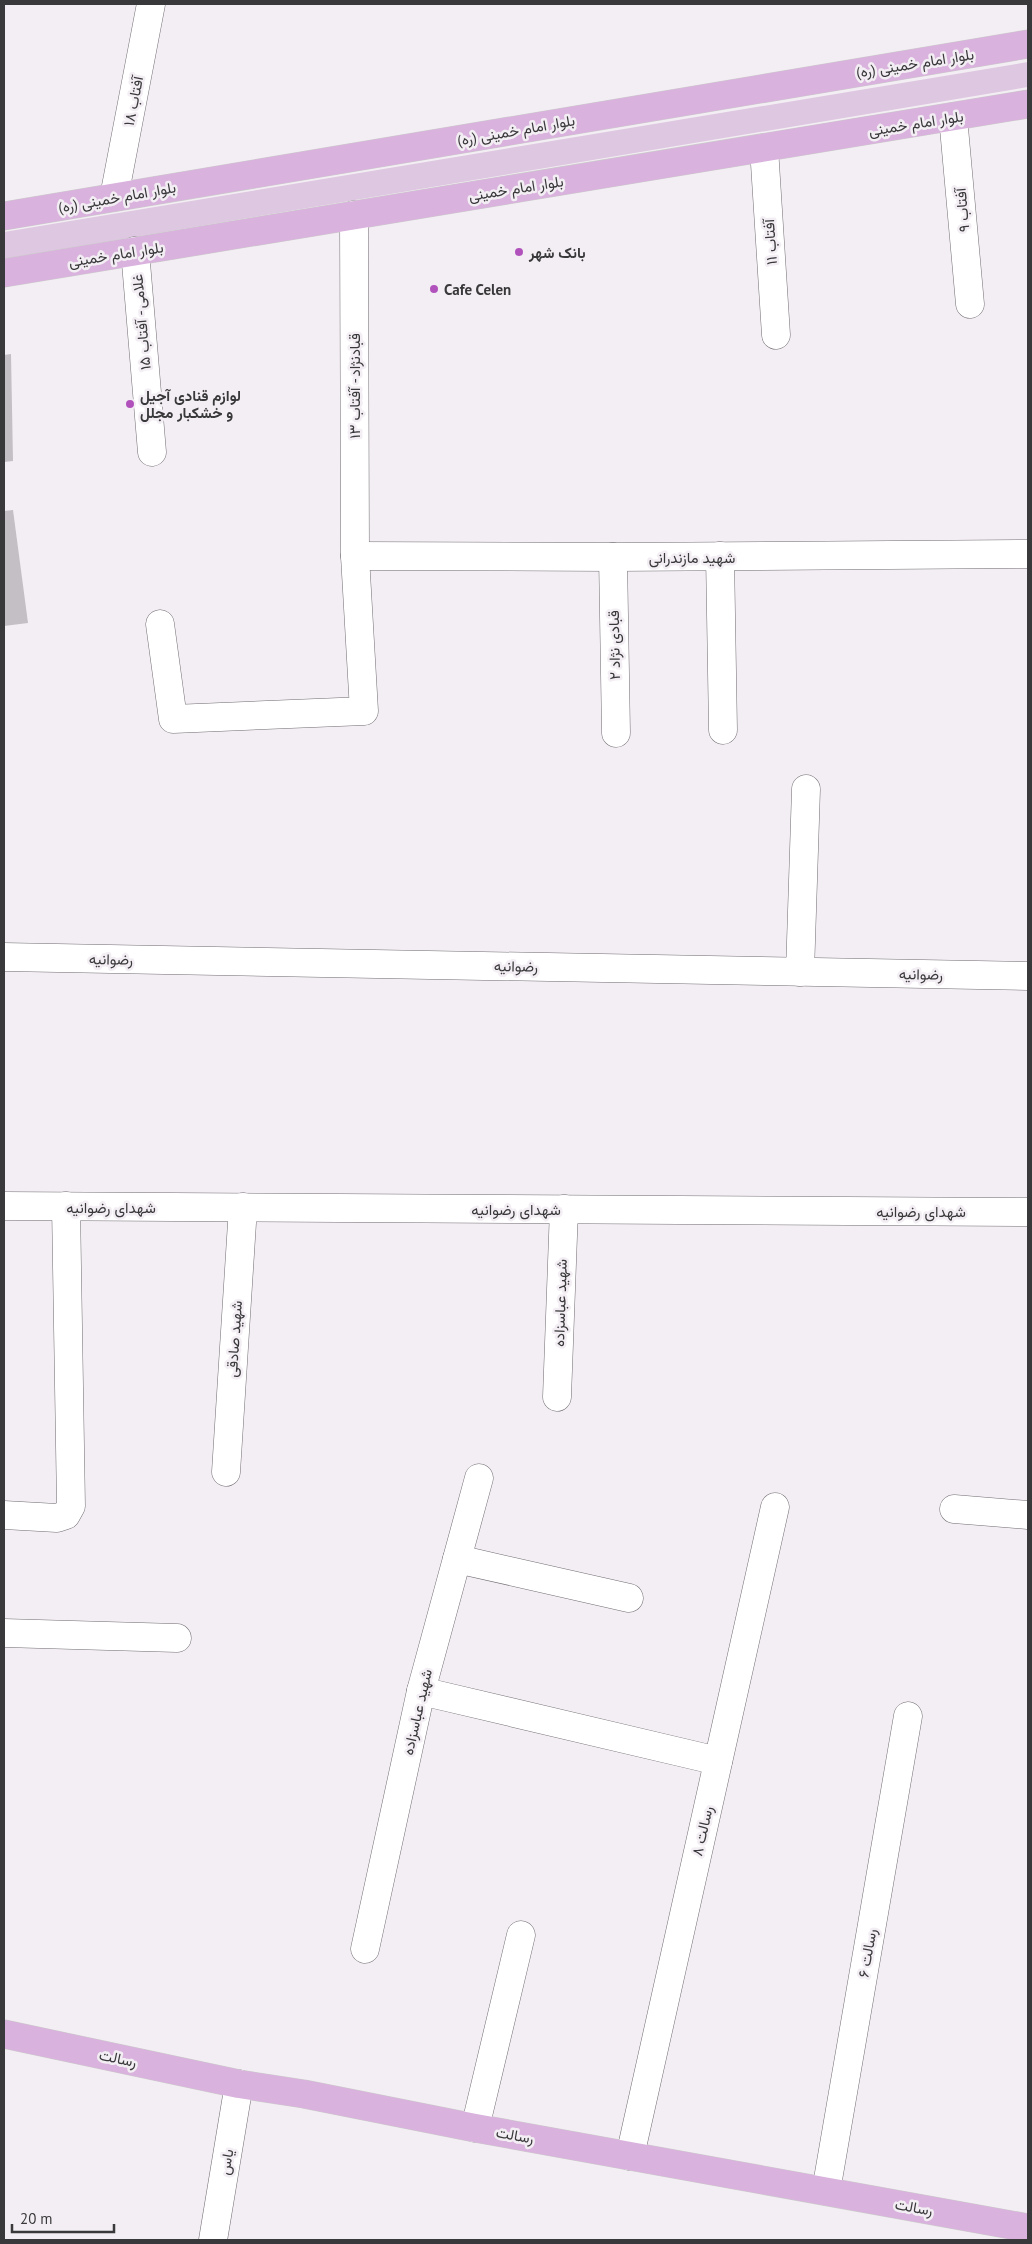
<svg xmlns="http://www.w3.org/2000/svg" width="1032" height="2244" font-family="'PT Sans',Vazirmatn,sans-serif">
	<rect width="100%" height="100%" fill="#f3eef3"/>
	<path fill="#dec7e0" d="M1028,62V87L4,259V232Z"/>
	<g fill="#c4bfc4">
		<path d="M11,354L13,461L4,462V355Z"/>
		<path d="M13,510L28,623L4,626V511Z"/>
	</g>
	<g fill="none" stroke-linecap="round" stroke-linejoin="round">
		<defs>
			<g id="minor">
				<path d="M953,117L970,304"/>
				<path d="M764,148L776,335"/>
				<path d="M114,197L151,4"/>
				<path d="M135,251L152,452"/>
				<path d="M355,556L613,557L1028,554"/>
				<path d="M720,556L723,730"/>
				<path d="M613,557L616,733"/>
				<path d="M160,624L173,719L364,711L355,556L354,215"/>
				<path d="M4,957L1028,976"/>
				<path d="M800,972L806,789"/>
				<path d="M4,1206L1028,1212"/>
				<path d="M557,1397L564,1209"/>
				<path d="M226,1472L243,1207"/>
				<path d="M954,1509L1028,1515"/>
				<path d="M4,1515L57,1518L66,1515L71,1506L66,1206"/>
				<path d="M457,1559L629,1598"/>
				<path d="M4,1633L177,1638"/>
				<path d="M421,1691L718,1761"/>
				<path d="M365,1949L421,1691L479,1478"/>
				<path d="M475,2128L521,1935"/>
				<path d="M630,2156L775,1507"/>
				<path d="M826,2191L908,1716"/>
				<path d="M213,2240L239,2084"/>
			</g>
			<g id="major">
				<path d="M4,216L1028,44"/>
				<path d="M4,273L1028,104"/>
				<path d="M4,2034L239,2084L304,2094L475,2128L1028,2228"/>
			</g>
		</defs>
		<use href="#minor" stroke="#716d72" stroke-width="29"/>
		<use href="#major" stroke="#cccbcc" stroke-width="29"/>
		<use href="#minor" stroke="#fff" stroke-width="28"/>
		<use href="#major" stroke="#d9b2dd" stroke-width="28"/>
	</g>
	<g fill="#b152bc" stroke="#f3eef3" stroke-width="2">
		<circle cx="519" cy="252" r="5"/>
		<circle cx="434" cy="289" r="5"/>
		<circle cx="130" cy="404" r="5"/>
	</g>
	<g text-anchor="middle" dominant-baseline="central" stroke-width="5" stroke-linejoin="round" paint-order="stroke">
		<g font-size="15" fill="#39383a" stroke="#f3eef3">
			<text transform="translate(915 63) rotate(-9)">بلوار امام خمینی (ره)</text>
			<text transform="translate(133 101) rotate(-79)">آفتاب ۱۸</text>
			<text transform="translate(916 123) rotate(-9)">بلوار امام خمینی</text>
			<text transform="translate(516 130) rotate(-10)">بلوار امام خمینی (ره)</text>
			<text transform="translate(516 188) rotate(-9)">بلوار امام خمینی</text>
			<text transform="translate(117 197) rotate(-10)">بلوار امام خمینی (ره)</text>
			<text transform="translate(962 210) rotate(-95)">آفتاب ۹</text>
			<text transform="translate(770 242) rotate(-94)">آفتاب ۱۱</text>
			<text transform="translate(116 254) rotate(-9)">بلوار امام خمینی</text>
			<text transform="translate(141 322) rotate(-95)">غلامی - آفتاب ۱۵</text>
			<text transform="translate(354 386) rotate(-90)">قبادنژاد - آفتاب ۱۳</text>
			<text x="692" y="557">شهید مازندرانی</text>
			<text transform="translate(614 645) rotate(-91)">قبادی نژاد ۲</text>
			<text transform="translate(111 959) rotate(1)">رضوانیه</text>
			<text transform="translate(516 966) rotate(1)">رضوانیه</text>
			<text transform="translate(921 974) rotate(1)">رضوانیه</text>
			<text x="111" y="1207">شهدای رضوانیه</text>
			<text x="516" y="1209">شهدای رضوانیه</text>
			<text x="921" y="1211">شهدای رضوانیه</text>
			<text transform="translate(560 1303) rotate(-88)">شهید عباسزاده</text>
			<text transform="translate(234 1339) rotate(-86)">شهید صادقی</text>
			<text transform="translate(417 1712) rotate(-77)">شهید عباسزاده</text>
			<text transform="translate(702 1831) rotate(-77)">رسالت ۸</text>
			<text transform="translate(867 1953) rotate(-80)">رسالت ۶</text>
			<text transform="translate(118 2058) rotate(12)">رسالت</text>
			<text transform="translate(515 2135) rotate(10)">رسالت</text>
			<text transform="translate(226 2162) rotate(-81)">یاس</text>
			<text transform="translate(914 2207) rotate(10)">رسالت</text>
		</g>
		<g font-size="15" font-weight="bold" fill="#39383a" stroke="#f3eef3" text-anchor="start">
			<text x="529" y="252">بانک شهر</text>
			<text x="444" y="289">Cafe Celen</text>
			<text x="140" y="395">لوازم قنادی آجیل<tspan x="140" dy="17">و خشکبار مجلل</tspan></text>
		</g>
	</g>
	<rect width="1032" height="2244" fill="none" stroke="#39383a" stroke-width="10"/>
	<path d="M12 2224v8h102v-8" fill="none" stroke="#39383a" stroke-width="2.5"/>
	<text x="20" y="2224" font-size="15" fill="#39383a" stroke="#f3eef3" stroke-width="4" paint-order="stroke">20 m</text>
</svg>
